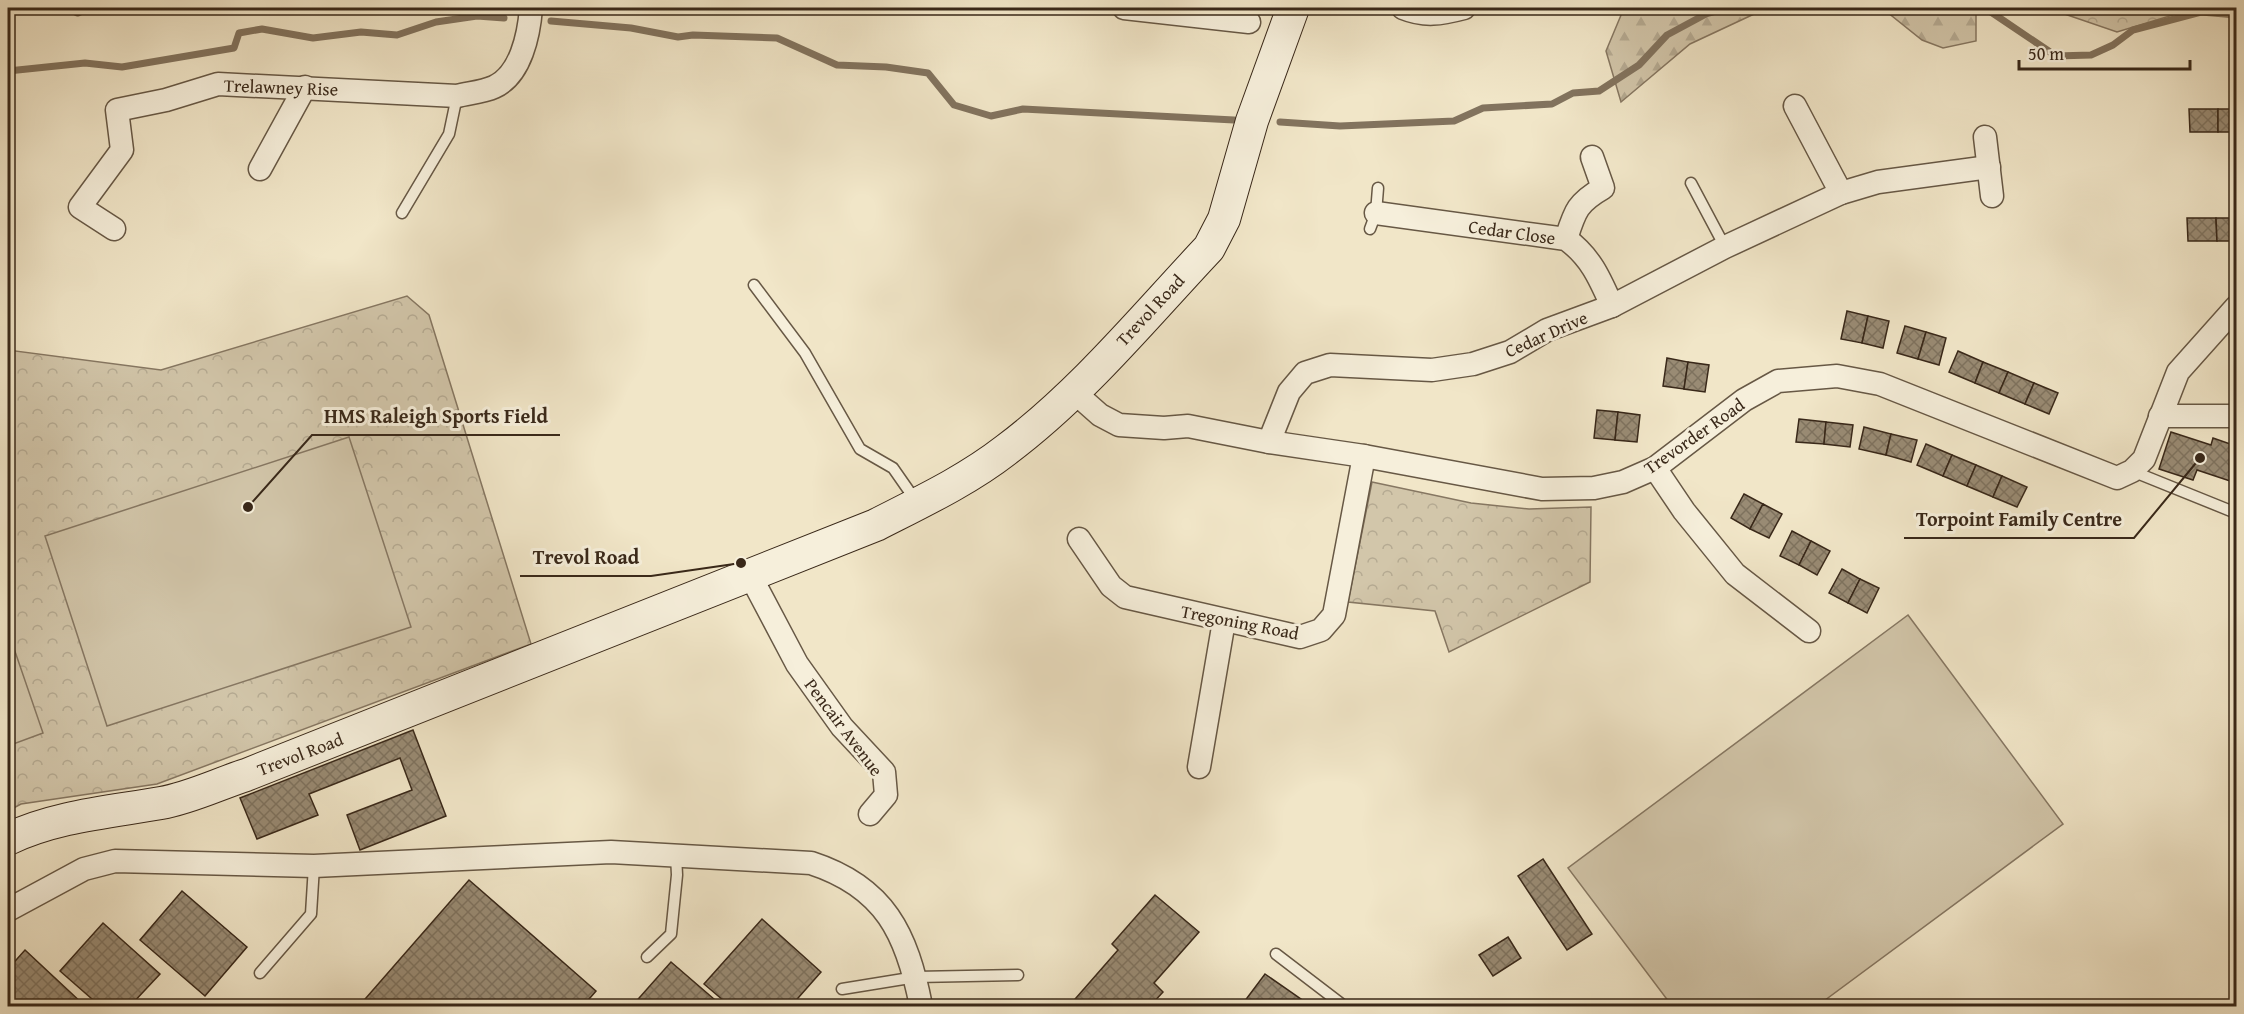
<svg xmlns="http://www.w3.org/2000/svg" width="2244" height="1014" font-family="'Gentium Book Plus',serif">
	<defs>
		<pattern id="forest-firs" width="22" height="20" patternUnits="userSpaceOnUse" patternTransform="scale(1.5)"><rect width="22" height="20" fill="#d2c6aa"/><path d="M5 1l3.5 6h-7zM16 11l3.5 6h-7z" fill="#b5aa92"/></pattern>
		<pattern id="park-crowns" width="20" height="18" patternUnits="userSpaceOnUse" patternTransform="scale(1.5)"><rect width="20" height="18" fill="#d2c6aa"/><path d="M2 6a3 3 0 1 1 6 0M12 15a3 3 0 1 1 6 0" fill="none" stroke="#b5aa92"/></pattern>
		<pattern id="building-cross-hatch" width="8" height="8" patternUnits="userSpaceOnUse" patternTransform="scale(1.5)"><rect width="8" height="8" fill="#998b74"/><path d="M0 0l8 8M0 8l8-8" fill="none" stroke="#7e725e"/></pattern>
	</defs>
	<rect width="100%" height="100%" fill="#f1e6c8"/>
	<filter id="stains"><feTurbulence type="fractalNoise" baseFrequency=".00333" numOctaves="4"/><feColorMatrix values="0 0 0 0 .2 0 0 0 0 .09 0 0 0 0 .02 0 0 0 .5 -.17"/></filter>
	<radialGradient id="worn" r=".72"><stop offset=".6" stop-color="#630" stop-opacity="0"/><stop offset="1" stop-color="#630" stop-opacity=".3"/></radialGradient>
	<g fill="url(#forest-firs)" stroke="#867762" stroke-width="1.5">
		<path d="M1624,8H1767L1690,44L1621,102L1606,51Z"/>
		<path d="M1882,8H1970L1976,13V41L1943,48L1922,40Z"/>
	</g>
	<g fill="url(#park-crowns)" stroke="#867762" stroke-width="1.5">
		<path d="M2047,8H2196L2117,32Z"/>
		<path d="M407,296L429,315L531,644L157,784L21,804L8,811V350L161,370Z"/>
		<path d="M1372,482L1471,503L1529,509L1591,507L1590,582L1449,652L1435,611L1348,602Z"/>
	</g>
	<g fill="#d2c6aa" stroke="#867762" stroke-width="1.5">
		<path d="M349,437L411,627L107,726L45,536Z"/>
		<path d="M1908,615L2063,824L1817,1006H1672L1568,868Z"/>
		<path d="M8,631L43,733L8,746Z"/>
	</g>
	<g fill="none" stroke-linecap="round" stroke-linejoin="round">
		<g stroke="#82735e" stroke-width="7">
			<path d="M1985,8L2056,56L2091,55L2113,45L2133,30L2201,12L2236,15"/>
			<path d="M551,21L631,28L678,37L693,35L777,38L837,65L886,67L928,73L954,105L991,116L1023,109L1234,120"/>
			<path d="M8,71L85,63L122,67L234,48L239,33L262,29L313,38L361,32L397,35L436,22L477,16L504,18"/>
			<path d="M1280,122L1340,126L1454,121L1483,108L1552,104L1573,93L1599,91L1639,65L1667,35L1706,14L1727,8"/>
		</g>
	</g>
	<g fill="url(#building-cross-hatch)" stroke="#392819" stroke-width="1.5">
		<path d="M2189,109H2218V132H2190Z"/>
		<rect x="2218" y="109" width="18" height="23"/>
		<path d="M2187,218H2216L2217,241H2188Z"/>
		<path d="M2216,218H2236V241H2217Z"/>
		<path d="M1847,311L1868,316L1862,343L1841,339Z"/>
		<path d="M1868,316L1889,321L1883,348L1862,343Z"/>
		<path d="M1905,326L1926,332L1918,359L1897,353Z"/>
		<path d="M1926,332L1946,338L1939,365L1918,359Z"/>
		<path d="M1958,351L1983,362L1975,383L1949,372Z"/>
		<path d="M1667,358L1688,362L1684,389L1663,386Z"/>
		<path d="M1688,362L1709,365L1705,392L1684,389Z"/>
		<path d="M1983,362L2008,372L1999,393L1975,383Z"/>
		<path d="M2008,372L2034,383L2025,404L1999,393Z"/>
		<path d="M2034,383L2058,393L2049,414L2025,404Z"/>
		<path d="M1597,410L1618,412L1615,440L1594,438Z"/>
		<path d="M1618,412L1640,415L1637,442L1615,440Z"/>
		<path d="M1799,419L1826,422L1824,444L1796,442Z"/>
		<path d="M1826,422L1853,425L1850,447L1824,444Z"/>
		<path d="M1864,427L1891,434L1886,455L1859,449Z"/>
		<path d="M2171,432L2211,445L2213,438L2236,446V483L2197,470L2193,480L2159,469Z"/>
		<path d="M1891,434L1917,440L1911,462L1886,455Z"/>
		<path d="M1926,444L1952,455L1943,476L1917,465Z"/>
		<path d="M1952,455L1976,465L1967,486L1943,476Z"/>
		<path d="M1976,465L2002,476L1993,497L1967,486Z"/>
		<path d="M2002,476L2027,487L2017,507L1993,497Z"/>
		<path d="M1744,494L1763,504L1750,529L1731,518Z"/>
		<path d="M1763,504L1782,514L1769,538L1750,529Z"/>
		<path d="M1792,531L1811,541L1799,565L1780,556Z"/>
		<path d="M1811,541L1830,551L1817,575L1799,565Z"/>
		<path d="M1842,569L1860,579L1848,603L1829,593Z"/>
		<path d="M1860,579L1879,588L1867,613L1848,603Z"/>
		<path d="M413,730L446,816L360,850L347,815L412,790L400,758L309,794L318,815L257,839L240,798Z"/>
		<path d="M1543,859L1592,934L1567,950L1518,876Z"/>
		<path d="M469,880L596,991L583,1006H359Z"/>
		<path d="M182,891L247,947L205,996L140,940Z"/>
		<path d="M1155,895L1199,932L1154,983L1163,992L1150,1006H1069L1118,950L1112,944Z"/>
		<path d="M762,919L821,972L791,1006H730L704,984Z"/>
		<path d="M103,923L160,974L130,1006H100L60,971Z"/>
		<path d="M1508,937L1521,958L1493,976L1479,955Z"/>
		<path d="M25,950L85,1006H8V969Z"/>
		<path d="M671,962L722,1006H632Z"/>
		<path d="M1265,974L1311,1006H1241Z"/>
		<path d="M1025,1004V1006H993Z"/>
	</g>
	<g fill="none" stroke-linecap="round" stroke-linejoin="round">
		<defs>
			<g id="lane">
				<path d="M75,8L78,10"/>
				<path d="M1691,183L1725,247"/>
				<path d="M402,213L449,134L457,96"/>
				<path d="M1370,229L1376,213L1378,188"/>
				<path d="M754,285L805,353L860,449L893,468L916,501"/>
				<path d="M2132,471L2236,513"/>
				<path d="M1276,954L1344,1006"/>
				<path d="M647,957L671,934L677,875L676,855"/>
				<path d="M260,973L311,914L314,866"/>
				<path d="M842,989L916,977L1018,975"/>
			</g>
			<g id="street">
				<path d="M1124,8L1249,22"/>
				<path d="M1403,8C1425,17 1441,14 1464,8"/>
				<path d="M1795,106L1841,193"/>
				<path d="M1985,137L1992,196"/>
				<path d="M260,169L305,87"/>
				<path d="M1376,213L1566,239C1591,257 1600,279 1612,306"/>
				<path d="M114,229L80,207L122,150L117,110L166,100L218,84L457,96C469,93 483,92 494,87C521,75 529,34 531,8"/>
				<path d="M1566,239C1575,211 1577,203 1603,188L1592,157"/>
				<path d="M1074,392L1100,415L1119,425L1164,428L1188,426L1269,442L1364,456L1542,489L1594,488L1623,482L1655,468L1744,400L1778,381L1837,376L1880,384L2117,478L2132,471L2144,459L2178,372L2236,307"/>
				<path d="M2160,416H2236"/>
				<path d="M1269,442L1289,392L1305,373L1330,365L1432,370L1473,364L1510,352L1547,330L1612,306L1725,247L1841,193L1878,182L1989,167"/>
				<path d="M1655,468L1684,511L1735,574L1809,631"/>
				<path d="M1079,539L1111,586L1125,597L1300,637L1321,630L1334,615L1364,456"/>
				<path d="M750,575L797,664L842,727L884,772L886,795L870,814"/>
				<path d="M1199,767L1224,621"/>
				<path d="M8,910L84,869L115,861L314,866L611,852L811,863C885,887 907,934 921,1006"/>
			</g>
			<path id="secondary" d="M8,839C56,816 110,812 161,803C190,798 218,784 246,775L876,525C921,502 966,481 1006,450C1082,393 1144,317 1209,248L1224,219L1252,121L1293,8"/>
		</defs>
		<use href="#lane" stroke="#675845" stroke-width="13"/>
		<use href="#street" stroke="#675845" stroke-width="25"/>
		<use href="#secondary" stroke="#392819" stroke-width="34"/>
		<use href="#lane" stroke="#f6efdb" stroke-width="10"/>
		<use href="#street" stroke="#f6efdb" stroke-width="22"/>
		<use href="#secondary" stroke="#f6efdb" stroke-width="32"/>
	</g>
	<g text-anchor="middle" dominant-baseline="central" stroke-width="6" stroke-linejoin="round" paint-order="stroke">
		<g font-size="18" fill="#392819" stroke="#f6efdb">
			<text transform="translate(281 87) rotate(2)">Trelawney Rise</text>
			<text transform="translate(1512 232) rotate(8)">Cedar Close</text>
			<text transform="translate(1150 310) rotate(-47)">Trevol Road</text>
			<text transform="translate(1546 334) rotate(-24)">Cedar Drive</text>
			<text transform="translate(1694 436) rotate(-35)">Trevorder Road</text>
			<text transform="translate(1240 622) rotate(11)">Tregoning Road</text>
			<text transform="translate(844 727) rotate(53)">Pencair Avenue</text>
			<text transform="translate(300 754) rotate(-21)">Trevol Road</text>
		</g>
	</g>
	<path fill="none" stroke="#392819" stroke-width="2" d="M248 507L312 435H560M2200 458L2134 538H1904M741 563L651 576H520"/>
	<g fill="#392819" stroke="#f6efdb" stroke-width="2">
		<circle cx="248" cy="507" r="6"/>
		<circle cx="2200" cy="458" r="6"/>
		<circle cx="741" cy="563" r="6"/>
	</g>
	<g font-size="20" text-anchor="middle" font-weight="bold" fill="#392819" stroke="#f6efdb" stroke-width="6" stroke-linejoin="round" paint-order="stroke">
		<text x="436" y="423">HMS Raleigh Sports Field</text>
		<text x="2019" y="526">Torpoint Family Centre</text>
		<text x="586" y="564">Trevol Road</text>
	</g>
	<rect width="2244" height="1014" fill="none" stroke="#f1e6c8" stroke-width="30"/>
	<rect x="9" y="9" width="2226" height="996" fill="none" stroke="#392819" stroke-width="3"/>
	<rect x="15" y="15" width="2214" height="984" fill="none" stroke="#392819" stroke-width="1.5"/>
	<path d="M2019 60v9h171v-9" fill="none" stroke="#392819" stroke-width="3"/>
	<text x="2028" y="60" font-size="18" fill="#392819" stroke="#f6efdb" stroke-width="4.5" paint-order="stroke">50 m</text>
	<rect width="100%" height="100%" filter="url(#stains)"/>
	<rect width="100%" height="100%" fill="url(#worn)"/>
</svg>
